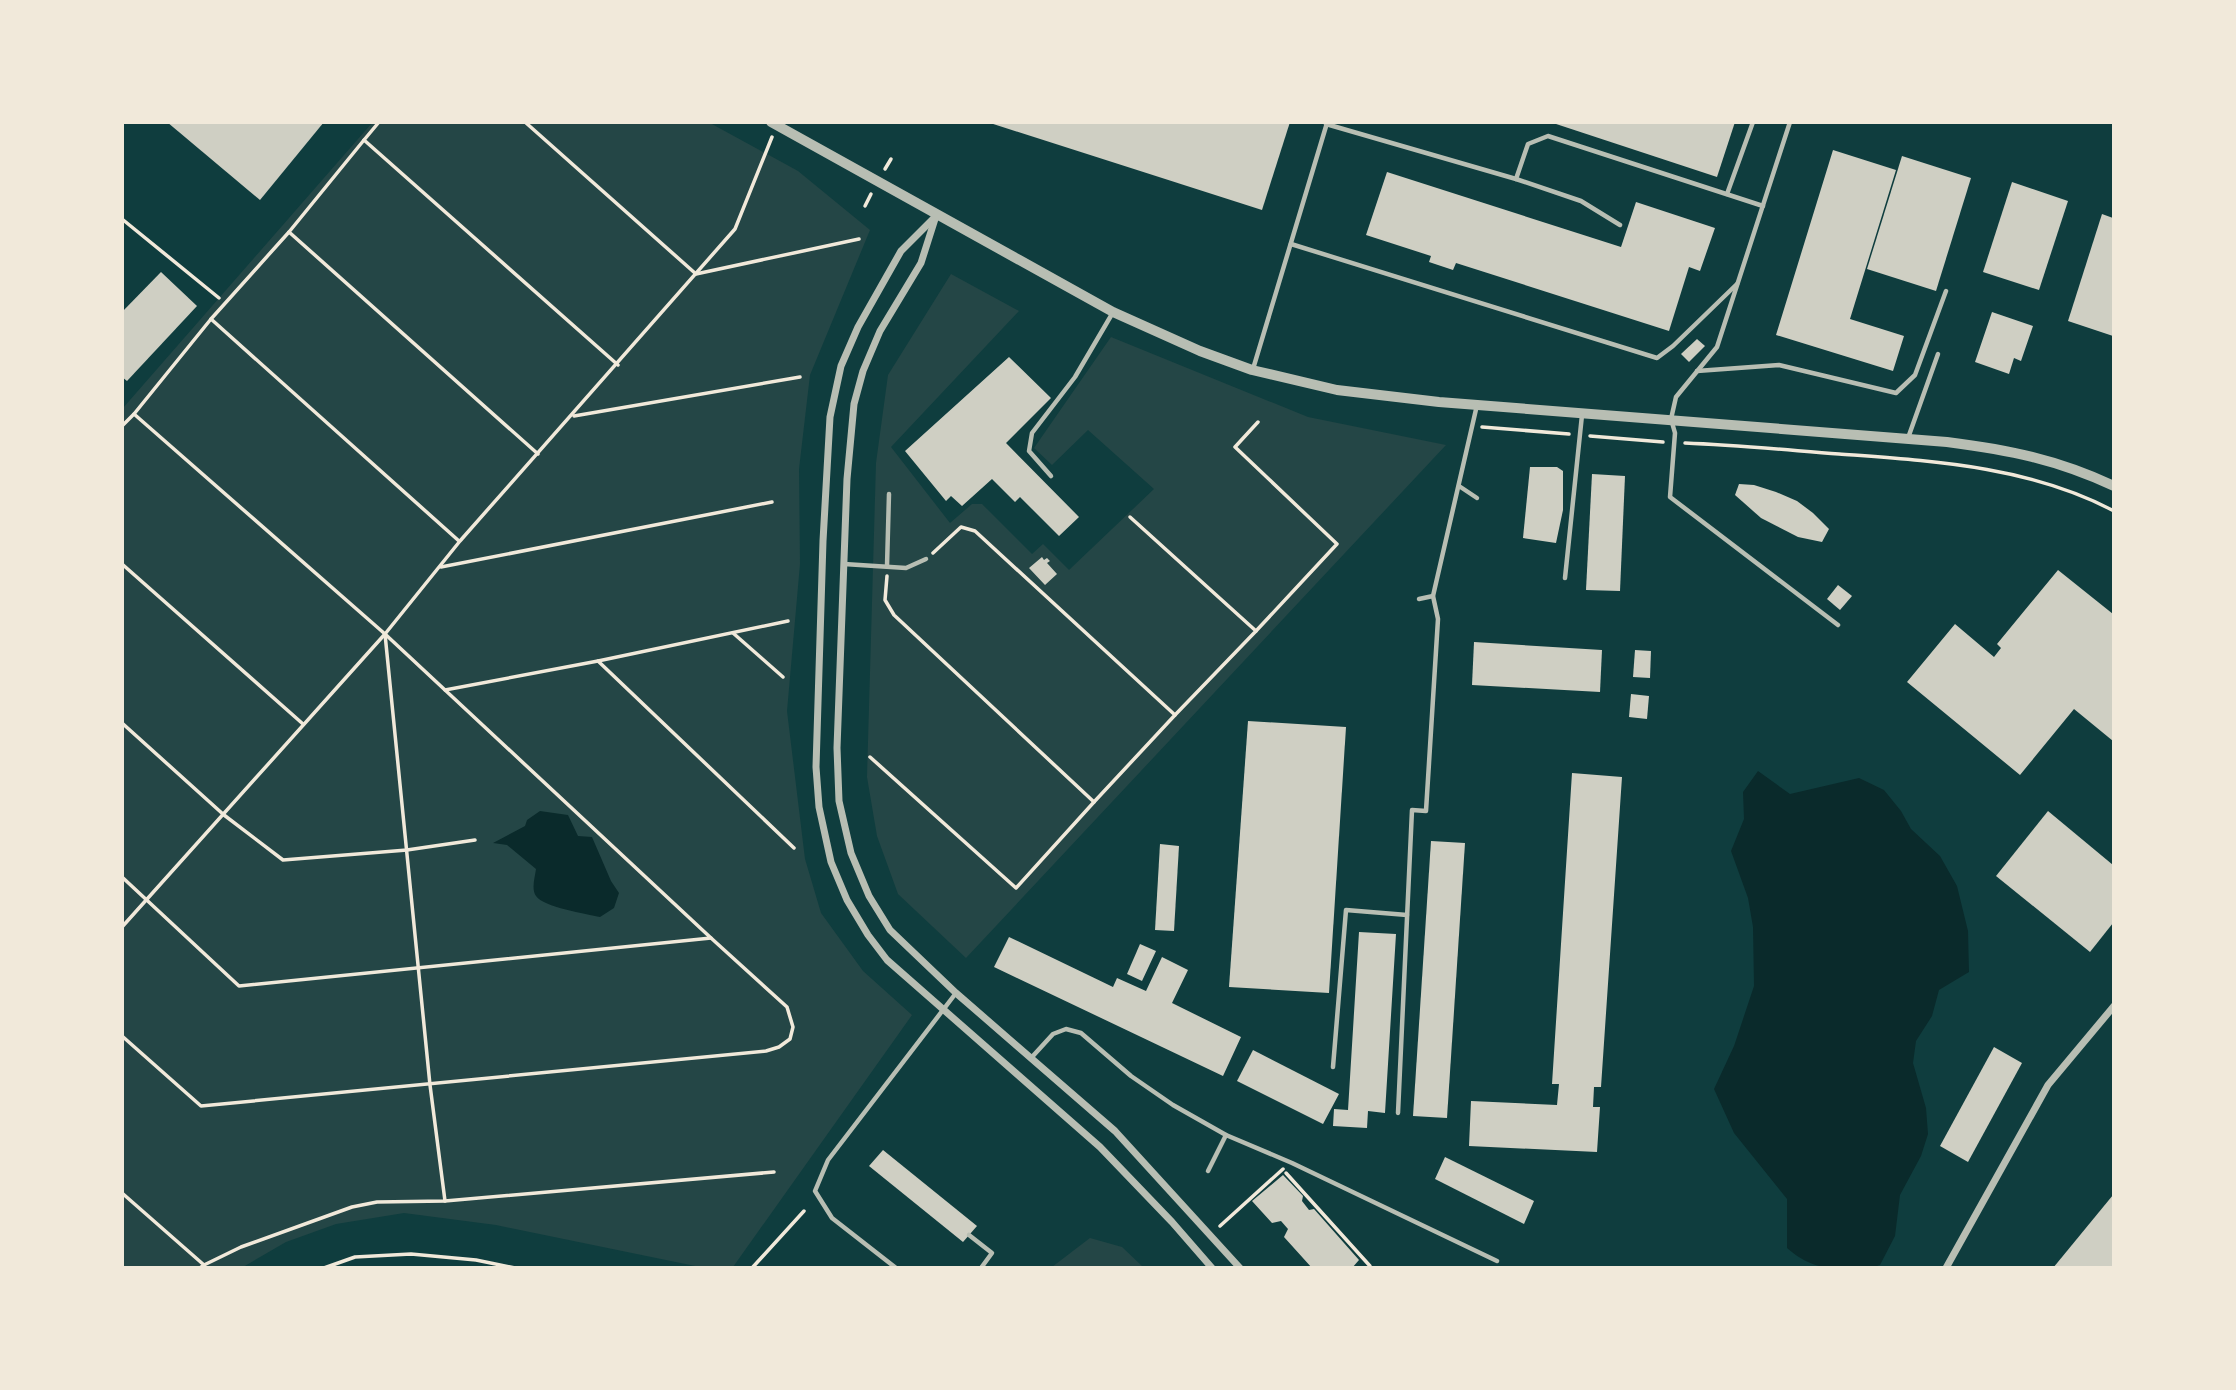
<svg xmlns="http://www.w3.org/2000/svg" width="2236" height="1390" font-family="'PT Sans Narrow',sans-serif">
	<rect width="100%" height="100%" fill="#0f3d3e"/>
	<g fill="#244646">
		<path d="M372,123H710L798,171L870,230L810,375L799,469L800,564L787,711L805,859L821,913L863,971L912,1015L733,1267H700L496,1225L404,1213L336,1224L286,1242L243,1267L123,1268V408Z"/>
		<path d="M951,274L1019,311L891,447L950,523L972,504H982L1032,554L1043,544L1069,570L1154,489L1088,430L1052,465L1034,448L1111,337L1308,417L1446,445L966,958L898,894L877,836L867,777L876,463L888,375Z"/>
		<path d="M1090,1238L1122,1247L1143,1267H1052Z"/>
	</g>
	<g fill="#0a2a2b">
		<path d="M1758,771L1790,794L1859,778L1884,790L1901,811L1911,829L1940,856L1957,886L1968,931L1969,972L1939,990L1932,1016L1916,1041L1913,1063L1926,1108L1928,1134L1921,1156L1900,1195L1895,1236L1880,1265L1874,1267C1837,1268 1817,1274 1787,1248V1199L1734,1133L1714,1089L1734,1046L1754,986L1753,927L1748,898L1731,851L1744,819L1743,792Z"/>
		<path d="M540,811L568,815L578,836L592,837L611,881L619,893L614,908L600,917C587,914 543,907 536,896C531,889 535,877 536,869L507,845L493,843L525,826L527,820Z"/>
	</g>
	<g fill="#cfcfc3">
		<path d="M167,122H324L260,200Z"/>
		<path d="M987,122H1290L1262,210Z"/>
		<path d="M1550,122H1735L1717,177Z"/>
		<path d="M1833,150L1896,170L1850,319L1904,336L1893,371L1776,335Z"/>
		<path d="M1902,156L1971,178L1936,291L1867,269Z"/>
		<path d="M1387,172L1621,247L1636,202L1715,228L1700,271L1689,267L1669,331L1456,263L1453,270L1429,262L1431,256L1366,235Z"/>
		<path d="M2012,182L2068,201L2039,290L1983,272Z"/>
		<path d="M2102,214L2113,218V336L2068,321Z"/>
		<path d="M161,272L197,306L127,381L122,377V312Z"/>
		<path d="M1992,312L2033,326L2021,361L2014,358L2009,374L1975,362Z"/>
		<path d="M1697,339L1705,346L1689,362L1681,354Z"/>
		<path d="M1009,357L1051,398L1006,443L1079,517L1059,536L1020,497L1015,502L992,479L962,506L951,496L946,501L905,451Z"/>
		<path d="M1530,467H1557L1563,471V510L1556,543L1523,538Z"/>
		<path d="M1592,474L1625,476L1620,591L1586,590Z"/>
		<path d="M1739,484L1754,485L1776,492L1797,501L1813,513L1829,529L1822,542L1798,537L1761,518L1735,495Z"/>
		<path d="M1042,557L1044,560L1047,558L1050,561L1047,563L1057,574L1045,585L1029,568Z"/>
		<path d="M2058,570L2113,614V741L2074,709L2020,775L1907,682L1955,624L1994,657L2001,648L1997,644Z"/>
		<path d="M1838,585L1852,596L1840,610L1827,599Z"/>
		<path d="M1474,642L1602,650L1600,692L1472,685Z"/>
		<path d="M1635,650L1651,651L1650,678L1633,677Z"/>
		<path d="M1631,694L1649,696L1647,719L1629,717Z"/>
		<path d="M1248,721L1346,727L1329,993L1229,987Z"/>
		<path d="M1572,773L1622,777L1601,1087H1594L1593,1107H1600L1597,1152L1469,1146L1471,1101L1557,1105L1559,1084H1552Z"/>
		<path d="M2048,811L2113,865V923L2090,952L1996,876Z"/>
		<path d="M1431,841L1465,843L1447,1118L1413,1116Z"/>
		<path d="M1160,844L1179,846L1174,931L1155,930Z"/>
		<path d="M1359,932L1396,934L1385,1113L1368,1111L1367,1128L1333,1126L1334,1109L1348,1110Z"/>
		<path d="M1009,937L1113,987L1117,978L1146,991L1162,957L1188,970L1172,1003L1241,1037L1223,1076L994,967Z"/>
		<path d="M1140,944L1156,951L1142,981L1127,974Z"/>
		<path d="M1994,1047L2022,1063L1968,1162L1940,1146Z"/>
		<path d="M1253,1050L1339,1094L1323,1124L1237,1081Z"/>
		<path d="M883,1150L977,1226L963,1242L869,1166Z"/>
		<path d="M1445,1157L1534,1201L1524,1224L1435,1179Z"/>
		<path d="M1283,1175L1303,1196L1302,1201L1309,1210L1314,1209L1359,1260L1352,1268H1312L1284,1237L1288,1229L1281,1221L1272,1223L1252,1201Z"/>
		<path d="M2113,1195V1268H2053Z"/>
	</g>
	<g fill="none" stroke-linecap="round" stroke-linejoin="round">
		<g stroke="#f1e9da" stroke-width="3.5">
			<path d="M379,122L364,140L618,365"/>
			<path d="M525,122L696,274L859,239"/>
			<path d="M364,140L289,232L538,454"/>
			<path d="M885,169L891,159"/>
			<path d="M865,206L871,194"/>
			<path d="M122,219L219,298"/>
			<path d="M289,232L211,319L459,541"/>
			<path d="M134,414L211,319"/>
			<path d="M574,416L800,377"/>
			<path d="M122,426L134,414L385,634L430,1085L445,1201L377,1202L352,1207L241,1247L204,1265"/>
			<path d="M1482,427L1569,434"/>
			<path d="M1590,436L1663,442"/>
			<path d="M1685,443C1736,445 1787,450 1839,454C1932,461 2029,466 2114,511"/>
			<path d="M1130,517L1256,631L1175,715"/>
			<path d="M122,564L303,724"/>
			<path d="M441,567L772,502"/>
			<path d="M887,576L885,600L894,615L1094,802L1175,715L975,531L961,527L933,553"/>
			<path d="M1256,631L1337,544L1235,447L1258,422"/>
			<path d="M733,633L783,677"/>
			<path d="M598,661L794,848"/>
			<path d="M445,690L598,661L788,621"/>
			<path d="M122,723L224,815L283,860L407,850L475,840"/>
			<path d="M870,757L1016,888L1094,802"/>
			<path d="M122,877L239,986L711,938L385,634"/>
			<path d="M122,927L385,634L460,541L735,229L772,137"/>
			<path d="M122,1036L201,1106L766,1051L779,1047L790,1039L793,1027L787,1007L711,938"/>
			<path d="M1286,1173L1370,1266L1368,1268"/>
			<path d="M122,1193L204,1265L200,1268"/>
			<path d="M445,1201L774,1172"/>
			<path d="M1220,1226L1283,1169"/>
			<path d="M324,1268L355,1257L411,1254L476,1260L515,1268"/>
			<path d="M752,1268L804,1211"/>
		</g>
		<g stroke="#b8beb3" stroke-width="4.5">
			<path d="M1790,122L1717,347L1676,397L1671,419L1675,433L1670,497L1838,625"/>
			<path d="M1326,124L1516,179L1581,201L1620,225"/>
			<path d="M1516,179L1528,144L1548,136L1763,206"/>
			<path d="M1727,194L1753,122"/>
			<path d="M1291,244L1657,358L1673,346L1737,284"/>
			<path d="M1253,369L1327,123"/>
			<path d="M1697,371L1779,365L1896,393L1915,375L1946,291"/>
			<path d="M1908,438L1938,354"/>
			<path d="M1051,476L1029,451L1032,433L1075,377L1112,314"/>
			<path d="M1459,486L1477,498"/>
			<path d="M844,564L906,568L926,559"/>
			<path d="M887,566L889,494"/>
			<path d="M1565,578L1582,415"/>
			<path d="M1419,599L1433,596"/>
			<path d="M1032,1057L1053,1034L1066,1029L1081,1033L1131,1076L1173,1105L1226,1135L1292,1163L1497,1261"/>
			<path d="M1333,1067L1346,910L1407,915"/>
			<path d="M1398,1113L1412,810L1426,811L1438,619L1433,596L1477,405"/>
			<path d="M1208,1171L1226,1135"/>
			<path d="M969,1235L992,1253L981,1268"/>
			<path d="M896,1268L832,1218L815,1191L828,1160L956,993"/>
		</g>
		<g stroke="#b8beb3" stroke-width="7">
			<path d="M937,215L901,251L858,327L841,366L830,417L823,541L816,767L819,807L831,862L847,900L868,935L887,960L1100,1147L1172,1222L1212,1268"/>
			<path d="M935,219L921,263L880,331L863,371L854,404L847,479L837,748L839,801L851,853L869,896L890,930L956,993L1115,1131L1240,1268"/>
			<path d="M1946,1268L2048,1085L2114,1006"/>
		</g>
		<path stroke="#b8beb3" stroke-width="10" d="M771,122L1113,312L1200,351L1252,370L1337,390L1439,402L1947,442C2009,450 2056,459 2114,486"/>
	</g>
	<rect width="2236" height="1390" fill="none" stroke="#f1e9da" stroke-width="248"/>
</svg>
